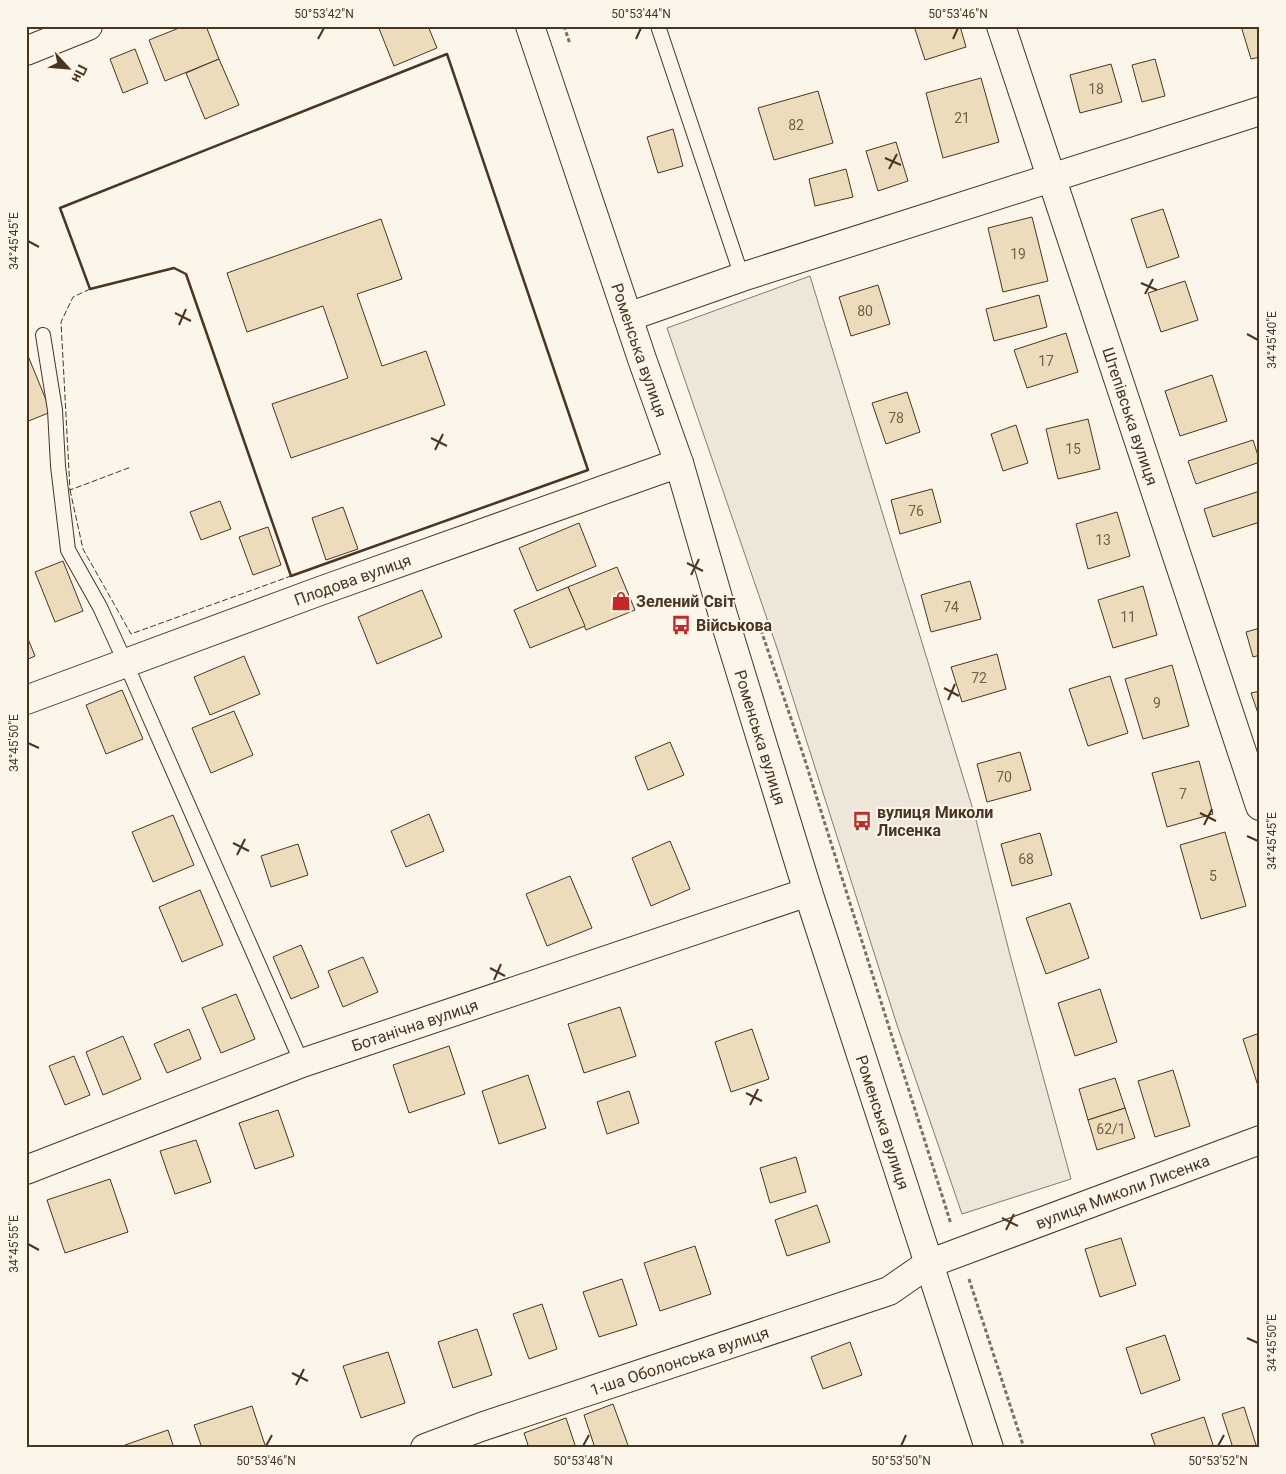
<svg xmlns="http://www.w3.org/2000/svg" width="1286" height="1474" font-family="Roboto,sans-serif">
	<rect width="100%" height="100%" fill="#fbf6e9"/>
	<path fill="#ede6d9" stroke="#887966" d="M810,276L975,816L1010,955L1071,1179L962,1214L898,1028L776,645L667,328Z"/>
	<g fill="#ecdcbc" stroke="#4a3520">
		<path d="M184,26H206L219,59L165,81L149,40Z"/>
		<path d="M378,26H428L437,48L394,66Z"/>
		<path d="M914,26H960L966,47L925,60Z"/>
		<path d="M1241,26H1260V57L1251,59Z"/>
		<path d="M135,49L148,83L123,93L110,59Z"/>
		<path d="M219,59L239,105L205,119L186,73Z"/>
		<path d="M1155,59L1165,96L1142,102L1132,65Z"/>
		<path d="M1111,64L1122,102L1080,113L1070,75Z"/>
		<path d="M981,78L999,142L943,158L926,93Z"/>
		<path d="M818,91L833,143L774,160L758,108Z"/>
		<path d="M673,129L683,166L658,173L647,137Z"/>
		<path d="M896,142L908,181L878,191L866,151Z"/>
		<path d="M846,169L853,197L815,206L809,179Z"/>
		<path d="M1163,209L1179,257L1147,268L1131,219Z"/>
		<path d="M1032,217L1048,281L1003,292L988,228Z"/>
		<path d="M381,219L402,279L357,294L382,366L426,351L445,405L291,458L272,404L348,378L323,306L247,332L227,273Z"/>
		<path d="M1185,281L1198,320L1161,332L1148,293Z"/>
		<path d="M878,285L890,324L851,336L839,297Z"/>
		<path d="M1039,295L1047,327L994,341L986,309Z"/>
		<path d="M1066,333L1078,372L1027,388L1014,350Z"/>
		<path d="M26,351L51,412L26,422Z"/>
		<path d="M1212,375L1227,421L1180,436L1165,391Z"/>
		<path d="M907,392L920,432L886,444L872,403Z"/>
		<path d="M1088,419L1100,469L1058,479L1046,429Z"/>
		<path d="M1016,425L1028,463L1003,471L991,434Z"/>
		<path d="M1253,440L1260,462L1196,484L1188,461Z"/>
		<path d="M932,489L941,522L900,534L891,500Z"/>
		<path d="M1260,491V522L1213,537L1204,509Z"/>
		<path d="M220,501L231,529L201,540L190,512Z"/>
		<path d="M343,507L358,549L326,560L312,518Z"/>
		<path d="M1117,512L1130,556L1088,569L1076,524Z"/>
		<path d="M579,523L596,566L537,591L519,548Z"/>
		<path d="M268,527L281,565L253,575L239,537Z"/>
		<path d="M63,561L83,611L55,622L35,572Z"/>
		<path d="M617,567L635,610L586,630L568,587Z"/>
		<path d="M970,581L981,619L931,632L921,595Z"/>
		<path d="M1143,586L1157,635L1113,648L1098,600Z"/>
		<path d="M568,587L585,626L530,648L514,610Z"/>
		<path d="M422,590L442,637L377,664L358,617Z"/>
		<path d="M1260,628V655L1253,657L1246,632Z"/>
		<path d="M26,634L35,656L26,660Z"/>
		<path d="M997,654L1006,689L962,702L951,667Z"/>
		<path d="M244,656L260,694L210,715L194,677Z"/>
		<path d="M1172,665L1189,726L1143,739L1125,679Z"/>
		<path d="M1110,676L1128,733L1088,746L1069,689Z"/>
		<path d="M122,690L143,739L106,754L86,705Z"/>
		<path d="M1260,691V719L1251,693Z"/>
		<path d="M234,711L253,755L211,773L192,728Z"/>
		<path d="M670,742L684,775L648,790L635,757Z"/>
		<path d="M1020,752L1031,790L987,802L977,764Z"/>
		<path d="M1199,761L1213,814L1167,827L1152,773Z"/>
		<path d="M429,814L444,851L406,867L391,831Z"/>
		<path d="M173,815L194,865L153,882L132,832Z"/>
		<path d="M1225,832L1246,906L1201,919L1180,845Z"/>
		<path d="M1040,833L1052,875L1012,886L1001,844Z"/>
		<path d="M670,841L690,889L651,906L632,858Z"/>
		<path d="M298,844L308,875L271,887L261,856Z"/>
		<path d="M570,876L592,928L547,946L526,894Z"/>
		<path d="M200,890L223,945L182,962L159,907Z"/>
		<path d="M1070,903L1089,958L1046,974L1026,918Z"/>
		<path d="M301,945L319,987L291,999L273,957Z"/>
		<path d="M363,957L378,992L343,1007L328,971Z"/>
		<path d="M1100,989L1117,1042L1075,1056L1058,1003Z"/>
		<path d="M236,994L255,1039L221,1053L202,1008Z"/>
		<path d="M620,1007L636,1056L584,1073L568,1024Z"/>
		<path d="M189,1029L201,1059L167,1073L154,1044Z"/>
		<path d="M752,1029L769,1079L731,1092L715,1042Z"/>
		<path d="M1260,1033V1089H1259L1243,1039Z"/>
		<path d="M123,1036L141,1079L103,1095L86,1052Z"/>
		<path d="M449,1046L465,1094L409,1113L393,1065Z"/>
		<path d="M74,1056L90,1095L65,1105L49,1066Z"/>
		<path d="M1173,1070L1190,1126L1155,1137L1138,1081Z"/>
		<path d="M528,1075L546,1128L499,1144L482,1091Z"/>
		<path d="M1115,1078L1125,1108L1088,1120L1079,1089Z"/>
		<path d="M629,1091L639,1123L607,1134L597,1102Z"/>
		<path d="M1125,1108L1135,1138L1097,1150L1088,1120Z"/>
		<path d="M278,1110L294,1156L255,1169L239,1123Z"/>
		<path d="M196,1140L211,1182L175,1194L160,1151Z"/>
		<path d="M796,1157L806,1192L770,1203L760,1168Z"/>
		<path d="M110,1179L128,1232L65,1253L47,1200Z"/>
		<path d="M817,1205L830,1242L787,1256L775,1220Z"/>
		<path d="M1121,1238L1136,1285L1100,1297L1085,1249Z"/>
		<path d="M695,1246L711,1294L660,1311L644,1263Z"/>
		<path d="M622,1279L637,1325L599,1337L583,1292Z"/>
		<path d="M542,1304L557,1349L529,1359L513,1314Z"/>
		<path d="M477,1329L492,1375L453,1388L438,1342Z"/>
		<path d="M1165,1335L1180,1380L1141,1394L1126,1348Z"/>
		<path d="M850,1342L862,1375L823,1389L811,1357Z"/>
		<path d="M388,1352L405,1403L361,1418L343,1366Z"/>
		<path d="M613,1404L629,1448H595L584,1415Z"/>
		<path d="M252,1406L266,1448H202L194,1425Z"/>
		<path d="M1244,1407L1257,1448H1233L1222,1414Z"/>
		<path d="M1204,1417L1214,1448H1156L1151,1434Z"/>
		<path d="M566,1418L576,1448H529L524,1433Z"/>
		<path d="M168,1430L174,1448H126L125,1445Z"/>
	</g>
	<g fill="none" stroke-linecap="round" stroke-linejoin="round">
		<defs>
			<g id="service">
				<path d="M658,26L742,277"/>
				<path d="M43,335L55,410L58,466L68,550L100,607L126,664L302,1063"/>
			</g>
			<g id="minor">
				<path id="s1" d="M1001,26L1260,806"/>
				<path d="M26,51L88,26"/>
				<path d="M628,317L742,277L1260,111"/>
				<path id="s2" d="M26,700L320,591L679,463"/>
				<path id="s3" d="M26,1170L302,1063L808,892"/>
				<path id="s4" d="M425,1448L481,1427L889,1291L928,1264L1260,1140"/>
			</g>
			<g id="primary">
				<path id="s5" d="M530,26L642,359L679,463L723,615L808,892L989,1448"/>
			</g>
		</defs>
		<use href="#service" stroke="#4a3520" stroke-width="16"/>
		<use href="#minor" stroke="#4a3520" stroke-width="30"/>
		<use href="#primary" stroke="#4a3520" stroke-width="30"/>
		<g stroke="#7f6f5c" stroke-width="3" stroke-dasharray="4 2.5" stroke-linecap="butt">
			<path d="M564,26L570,44"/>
			<path d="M761,630L803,754L951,1224"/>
			<path d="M969,1279L1024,1448"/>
		</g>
		<use href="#service" stroke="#fbf6e9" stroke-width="14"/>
		<use href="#minor" stroke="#fbf6e9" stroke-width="28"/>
		<use href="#primary" stroke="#fbf6e9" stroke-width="28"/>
		<g stroke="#4a3520" stroke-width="1" stroke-dasharray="6 2.5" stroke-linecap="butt">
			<path d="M90,289L73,297L61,322L70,490L131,467"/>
			<path d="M70,490L83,549L131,634L291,576"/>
		</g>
		<path stroke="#4a3520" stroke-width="2.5" d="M447,54L588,470L291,576L186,274L174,268L90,289L60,208Z"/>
	</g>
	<path fill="none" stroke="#4a3520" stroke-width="2" d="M318,39L324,28M636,39L641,28M953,39L958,28M885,158L901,165M889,169L897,154M28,241L39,247M1141,283L1157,290M1145,294L1153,279M175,313L191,321M179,325L186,309M1247,334L1258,340M431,438L447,446M435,450L443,434M687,563L703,571M691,575L699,559M944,688L959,696M948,700L955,684M28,743L39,748M1200,813L1216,821M1204,825L1212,809M1247,836L1258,841M233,843L249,851M237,855L245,839M490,968L505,976M494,980L501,964M746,1093L762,1101M750,1105L758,1089M1002,1218L1018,1226M1006,1230L1014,1214M28,1244L39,1250M1247,1338L1258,1343M292,1373L308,1381M296,1385L304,1369M266,1446L272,1435M583,1446L589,1435M901,1446L906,1435M1218,1446L1224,1435"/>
	<defs>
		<symbol id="shop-bare" viewBox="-9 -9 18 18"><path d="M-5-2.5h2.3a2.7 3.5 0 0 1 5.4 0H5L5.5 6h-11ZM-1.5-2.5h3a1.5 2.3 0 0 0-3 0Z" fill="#c62828" stroke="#fbf6e9" stroke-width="2.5" paint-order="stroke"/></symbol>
		<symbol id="bus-bare" viewBox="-9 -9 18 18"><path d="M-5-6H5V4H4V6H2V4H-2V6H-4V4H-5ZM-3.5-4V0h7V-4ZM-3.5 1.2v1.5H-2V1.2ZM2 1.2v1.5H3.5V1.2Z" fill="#c62828" stroke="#fbf6e9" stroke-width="2.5" paint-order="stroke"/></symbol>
	</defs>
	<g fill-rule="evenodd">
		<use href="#shop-bare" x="607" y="587" width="28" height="28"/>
		<use href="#bus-bare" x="667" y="611" width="28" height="28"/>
		<use href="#bus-bare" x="848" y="807" width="28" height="28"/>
	</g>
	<g text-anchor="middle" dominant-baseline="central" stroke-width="4" stroke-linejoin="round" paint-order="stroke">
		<g font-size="14" fill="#725f47">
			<text x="1096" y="89">18</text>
			<text x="962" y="118">21</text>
			<text x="796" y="125">82</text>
			<text x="1018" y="254">19</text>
			<text x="865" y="311">80</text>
			<text x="1046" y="361">17</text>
			<text x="896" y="418">78</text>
			<text x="1073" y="449">15</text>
			<text x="916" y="511">76</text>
			<text x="1103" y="540">13</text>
			<text x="951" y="607">74</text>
			<text x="1128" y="617">11</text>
			<text x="979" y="678">72</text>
			<text x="1157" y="703">9</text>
			<text x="1004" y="777">70</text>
			<text x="1183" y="794">7</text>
			<text x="1026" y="859">68</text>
			<text x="1213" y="876">5</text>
			<text x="1111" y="1129">62/1</text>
		</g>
		<g font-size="16" fill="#4a3520" stroke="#fbf6e9">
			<text stroke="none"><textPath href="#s5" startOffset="342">Роменська вулиця</textPath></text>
			<text stroke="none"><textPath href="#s1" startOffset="411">Штепівська вулиця</textPath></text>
			<text stroke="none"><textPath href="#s2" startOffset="348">Плодова вулиця</textPath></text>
			<text stroke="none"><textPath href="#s5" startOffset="748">Роменська вулиця</textPath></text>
			<text stroke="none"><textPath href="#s3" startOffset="415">Ботанічна вулиця</textPath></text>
			<text stroke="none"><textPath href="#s5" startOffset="1152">Роменська вулиця</textPath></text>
			<text stroke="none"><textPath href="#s4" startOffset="745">вулиця Миколи Лисенка</textPath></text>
			<text stroke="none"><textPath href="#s4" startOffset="269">1-ша Оболонська вулиця</textPath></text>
		</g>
		<g font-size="16" font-weight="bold" fill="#4a3520" stroke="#fbf6e9" text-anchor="start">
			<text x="636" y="601">Зелений Світ</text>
			<text x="696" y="625">Військова</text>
			<text x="877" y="812">вулиця Миколи<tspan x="877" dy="18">Лисенка</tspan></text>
		</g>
	</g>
	<rect width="1286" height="1474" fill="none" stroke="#fbf6e9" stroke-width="55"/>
	<g transform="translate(68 68) rotate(116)" stroke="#fbf6e9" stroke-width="4" paint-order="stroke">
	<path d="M0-4L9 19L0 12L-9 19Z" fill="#4a3520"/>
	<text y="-8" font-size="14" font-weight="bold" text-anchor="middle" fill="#4a3520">Пн</text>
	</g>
	<rect x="28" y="28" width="1230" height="1418" fill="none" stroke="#4a3520" stroke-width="2"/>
	<g font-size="12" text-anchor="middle" fill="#4a3520">
		<text x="324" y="18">50°53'42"N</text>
		<text x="641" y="18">50°53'44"N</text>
		<text x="958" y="18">50°53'46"N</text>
		<text transform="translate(14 241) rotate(-90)" y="4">34°45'45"E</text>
		<text transform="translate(1272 340) rotate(-90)" y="4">34°45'40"E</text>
		<text transform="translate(14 743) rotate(-90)" y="4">34°45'50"E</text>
		<text transform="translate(1272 841) rotate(-90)" y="4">34°45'45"E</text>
		<text transform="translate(14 1244) rotate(-90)" y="4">34°45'55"E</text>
		<text transform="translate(1272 1343) rotate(-90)" y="4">34°45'50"E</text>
		<text x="266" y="1465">50°53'46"N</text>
		<text x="583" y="1465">50°53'48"N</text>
		<text x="901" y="1465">50°53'50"N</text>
		<text x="1218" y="1465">50°53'52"N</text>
	</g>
</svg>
